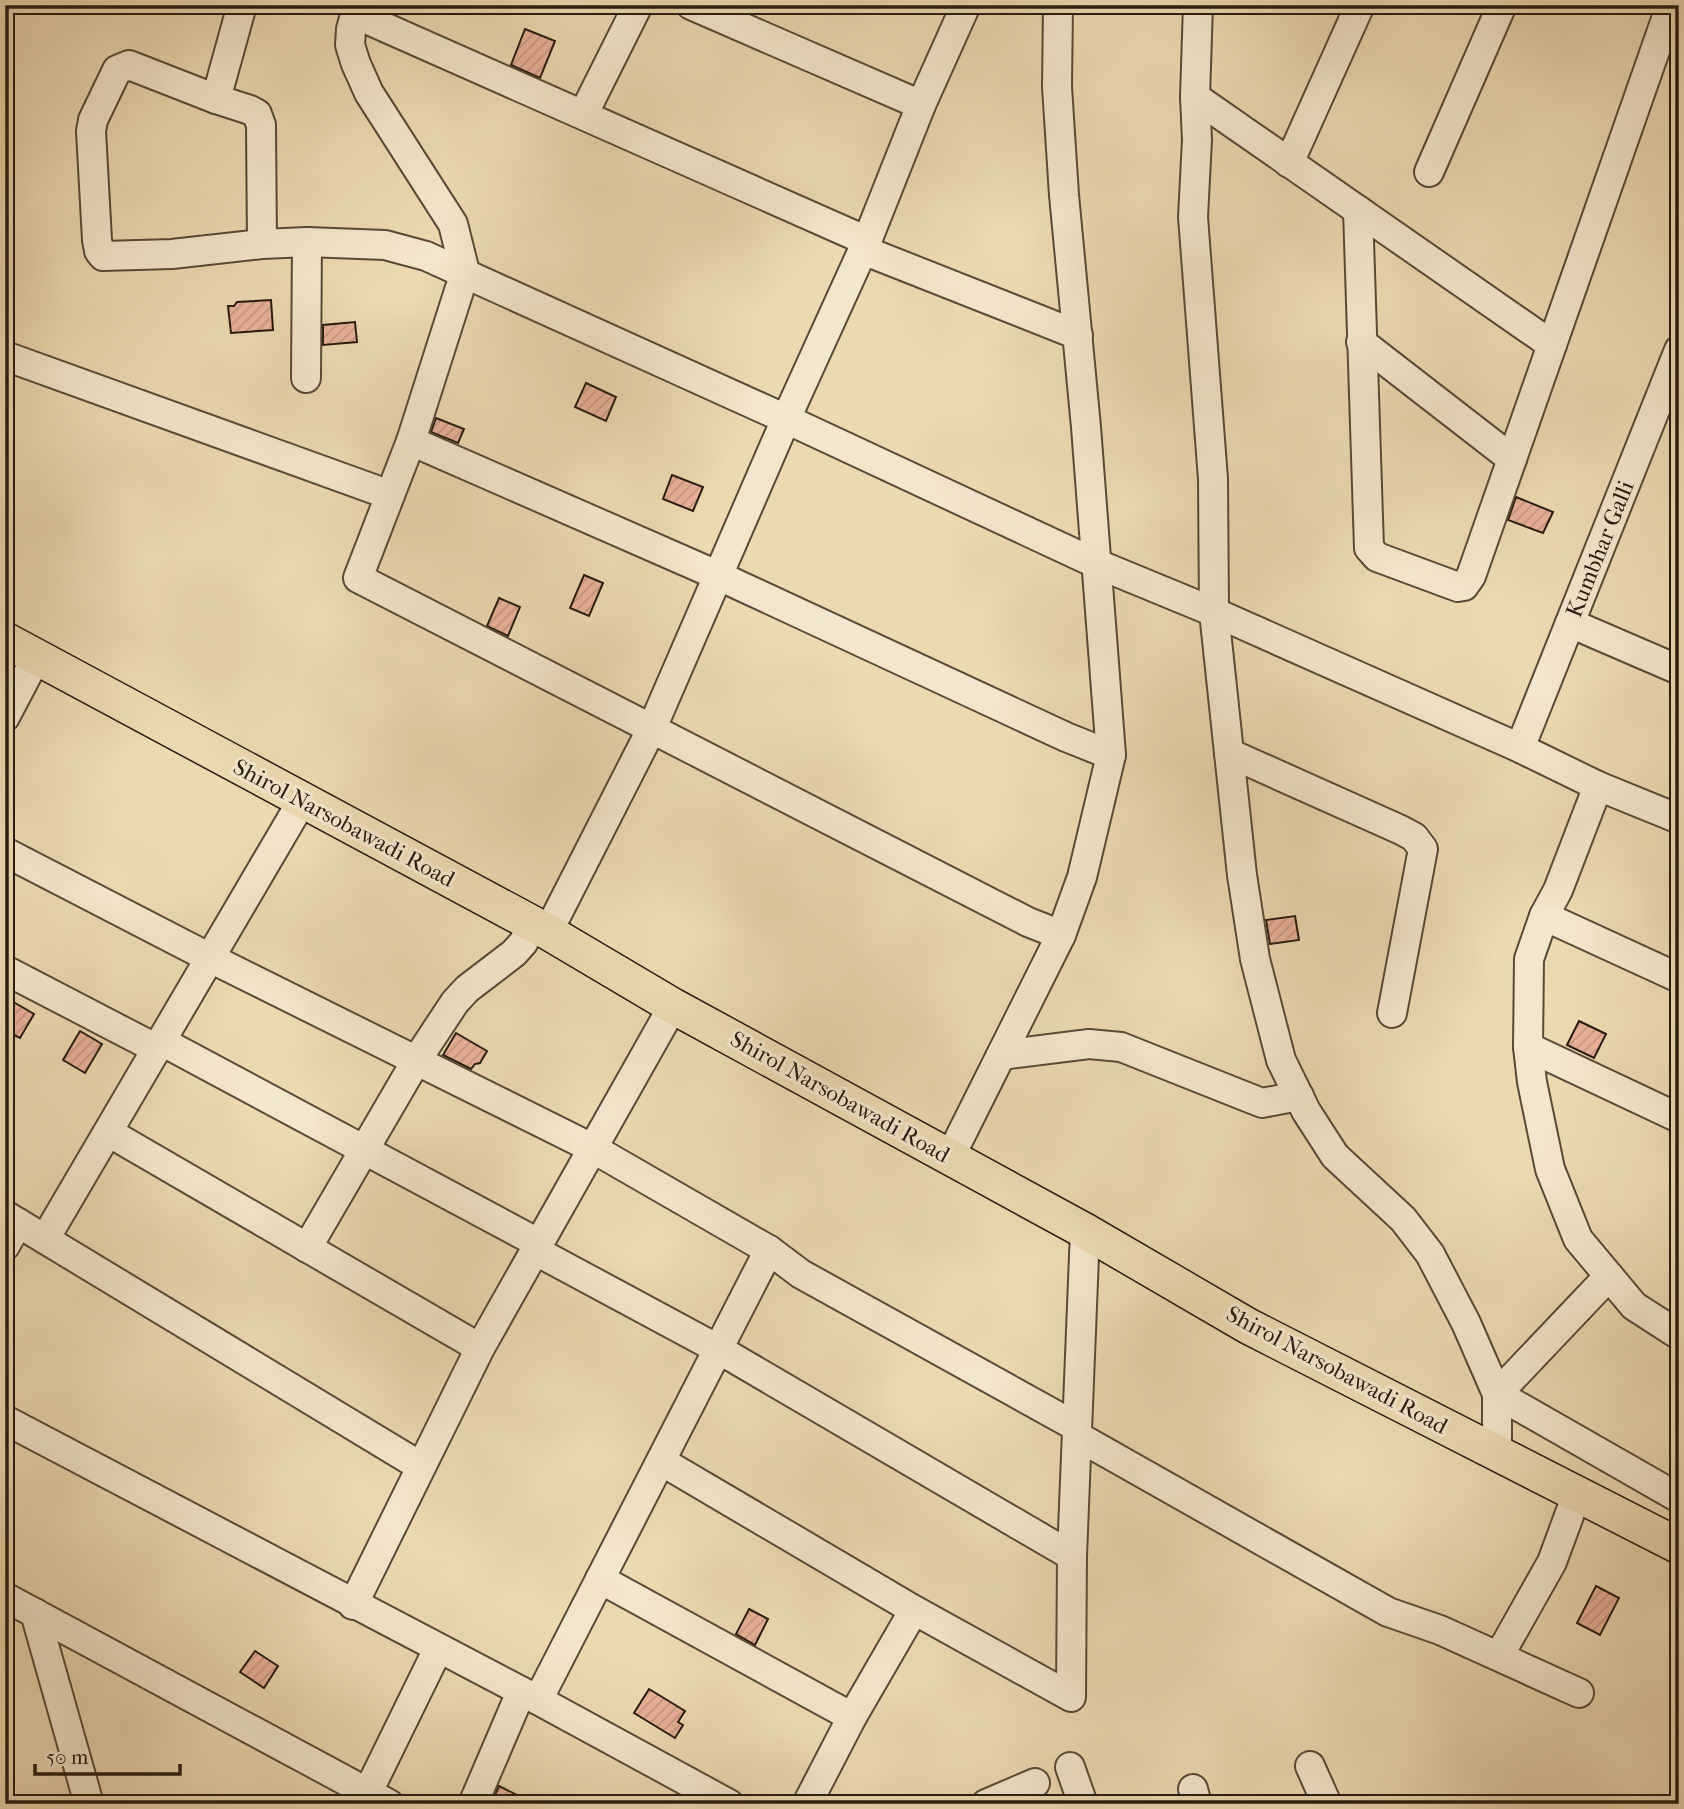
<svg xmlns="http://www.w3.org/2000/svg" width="1684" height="1809" font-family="'IM FELL French Canon',serif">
	<defs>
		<pattern id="building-hatch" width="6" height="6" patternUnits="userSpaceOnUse" patternTransform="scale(1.75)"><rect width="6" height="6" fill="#e8b198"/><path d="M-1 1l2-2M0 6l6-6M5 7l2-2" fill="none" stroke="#c79882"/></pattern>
	</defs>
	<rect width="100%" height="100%" fill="#ebd9b0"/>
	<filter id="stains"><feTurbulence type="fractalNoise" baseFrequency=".00286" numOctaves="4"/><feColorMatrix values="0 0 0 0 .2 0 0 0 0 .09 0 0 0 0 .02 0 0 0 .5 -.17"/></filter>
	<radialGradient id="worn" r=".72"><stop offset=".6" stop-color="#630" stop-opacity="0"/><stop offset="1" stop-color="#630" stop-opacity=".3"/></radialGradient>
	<g fill="url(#building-hatch)" stroke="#271c0f" stroke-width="2">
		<path d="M525,29L555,41L540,78L511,65Z"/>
		<path d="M271,300L273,330L231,333L228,306H234L237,302Z"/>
		<path d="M355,322L357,342L323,345V325Z"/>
		<path d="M586,383L616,397L606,421L575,407Z"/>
		<path d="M436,418L464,429L458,443L431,432Z"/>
		<path d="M672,475L703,487L693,511L663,499Z"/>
		<path d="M1516,497L1553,512L1543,533L1508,520Z"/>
		<path d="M584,575L603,583L589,616L570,608Z"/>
		<path d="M499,598L520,607L508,636L487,626Z"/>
		<path d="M1295,916L1299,940L1270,944L1266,920Z"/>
		<path d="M5,997L34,1014L20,1038L14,1035L5,1042Z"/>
		<path d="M1579,1021L1606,1034L1594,1058L1567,1045Z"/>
		<path d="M80,1031L102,1044L85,1073L63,1060Z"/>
		<path d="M456,1033L487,1051L480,1063L475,1064L471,1069L443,1055Z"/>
		<path d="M1596,1586L1619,1598L1600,1635L1577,1623Z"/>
		<path d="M749,1609L768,1619L755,1645L736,1634Z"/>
		<path d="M255,1651L278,1666L264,1688L240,1672Z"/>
		<path d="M649,1689L685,1711L678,1722L683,1725L675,1738L634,1713Z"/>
		<path d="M499,1786L535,1804H491Z"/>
	</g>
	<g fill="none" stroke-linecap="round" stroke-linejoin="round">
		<defs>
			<g id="minor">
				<path d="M358,5L351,29L350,45L356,64L369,93L453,224L465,272L411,441L358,578L1028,922L1061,935"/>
				<path d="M691,5L921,105"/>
				<path d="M1198,5L1195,97L1197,140L1193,217L1213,479L1214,612L1242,875L1255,959L1281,1060L1306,1111L1335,1156L1403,1219L1430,1254L1466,1323L1497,1394V1453"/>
				<path d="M355,14L867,241"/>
				<path d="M1195,97L1552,345"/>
				<path d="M216,99L242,5"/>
				<path d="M584,113L638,5"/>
				<path d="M1289,163L1360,5"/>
				<path d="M1429,172L1502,5"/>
				<path d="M1358,210L1369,548L1377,557L1458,587L1464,586L1471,576L1671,5"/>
				<path d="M262,244L261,125L257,114L250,110L216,99L129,65L117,70L93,120L91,131L97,240L99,251L103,256L172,254L262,244L307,242L385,245L426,256L786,419L1095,563L1214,612L1520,748L1598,786L1679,819"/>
				<path d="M863,250L1078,335"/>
				<path d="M1361,342L1512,459"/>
				<path d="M5,356L390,495"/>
				<path d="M306,378L307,242"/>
				<path d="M411,441L719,576L1066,737L1111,755"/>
				<path d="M1570,623L1679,670"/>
				<path d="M5,717L37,656"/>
				<path d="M1520,748L1679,350"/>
				<path d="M1229,753L1401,830L1414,837L1423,849L1392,1013"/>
				<path d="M1598,786L1558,890L1544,916L1529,959L1528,1047L1532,1082L1550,1169L1578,1239L1634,1306L1679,1335"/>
				<path d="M5,852L210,958L592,1148L769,1250L801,1274L1077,1427"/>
				<path d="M1544,916L1679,978"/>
				<path d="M548,932L652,728L786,419L867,241L921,105L966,5"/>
				<path d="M5,970L157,1049"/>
				<path d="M161,1041L540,1244"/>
				<path d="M1528,1047L1679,1118"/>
				<path d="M1001,1055L1089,1044L1121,1047L1262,1103L1299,1096"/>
				<path d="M108,1132L480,1348"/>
				<path d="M950,1157L1061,935L1082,877L1111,755L1086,427L1064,195L1057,87L1058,5"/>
				<path d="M5,1215L420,1466"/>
				<path d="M45,1239L302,801"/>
				<path d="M5,1246L18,1223"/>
				<path d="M307,1248L416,1061L455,1002L467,989L514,953L523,943L533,924"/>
				<path d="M536,1251L718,1349L1072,1556L1085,1231"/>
				<path d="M1609,1276L1497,1394L1679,1498"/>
				<path d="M5,1420L538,1700L729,1804"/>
				<path d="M1077,1436L1388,1612L1440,1630L1579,1693"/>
				<path d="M661,1461L914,1610L1071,1697L1072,1556"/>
				<path d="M600,1579L852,1717"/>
				<path d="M5,1597L389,1804"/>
				<path d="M353,1605L480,1348L673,1006"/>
				<path d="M35,1613L89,1804"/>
				<path d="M1499,1656L1552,1562L1577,1494"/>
				<path d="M538,1700L769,1250"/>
				<path d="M1310,1766L1327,1804"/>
				<path d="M1070,1767L1083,1804"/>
				<path d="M1193,1789L1197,1804"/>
				<path d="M368,1792L438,1649"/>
				<path d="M473,1804L521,1692"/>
				<path d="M807,1804L852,1717L914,1610"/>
				<path d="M986,1804L1035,1783"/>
			</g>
			<path id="major" d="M5,640L548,932L673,1006L1085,1231L1248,1326L1679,1546"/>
		</defs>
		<use href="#minor" stroke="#584b37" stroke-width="32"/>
		<use href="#major" stroke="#271c0f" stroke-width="38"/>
		<use href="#minor" stroke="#f2e6cc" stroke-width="28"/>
		<use href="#major" stroke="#ebd9b0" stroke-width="35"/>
	</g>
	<g text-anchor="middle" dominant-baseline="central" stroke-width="6" stroke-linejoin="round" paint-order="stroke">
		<g font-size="23" fill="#271c0f" stroke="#f2e6cc">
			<text transform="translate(1600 549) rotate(-68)">Kumbhar Galli</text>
			<text transform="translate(344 823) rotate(28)">Shirol Narsobawadi Road</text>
			<text transform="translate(840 1097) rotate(29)">Shirol Narsobawadi Road</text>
			<text transform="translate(1337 1370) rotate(28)">Shirol Narsobawadi Road</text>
		</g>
	</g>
	<rect width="1684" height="1809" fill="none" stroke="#ebd9b0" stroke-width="28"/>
	<rect x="7" y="7" width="1670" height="1795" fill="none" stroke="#271c0f" stroke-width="3.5"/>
	<rect x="14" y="14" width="1656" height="1781" fill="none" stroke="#271c0f" stroke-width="2"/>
	<path d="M35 1764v10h145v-10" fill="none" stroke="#271c0f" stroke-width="3.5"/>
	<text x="46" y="1764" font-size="21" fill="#271c0f" stroke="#f2e6cc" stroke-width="5" paint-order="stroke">50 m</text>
	<rect width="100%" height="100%" filter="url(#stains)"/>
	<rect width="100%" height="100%" fill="url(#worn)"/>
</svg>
